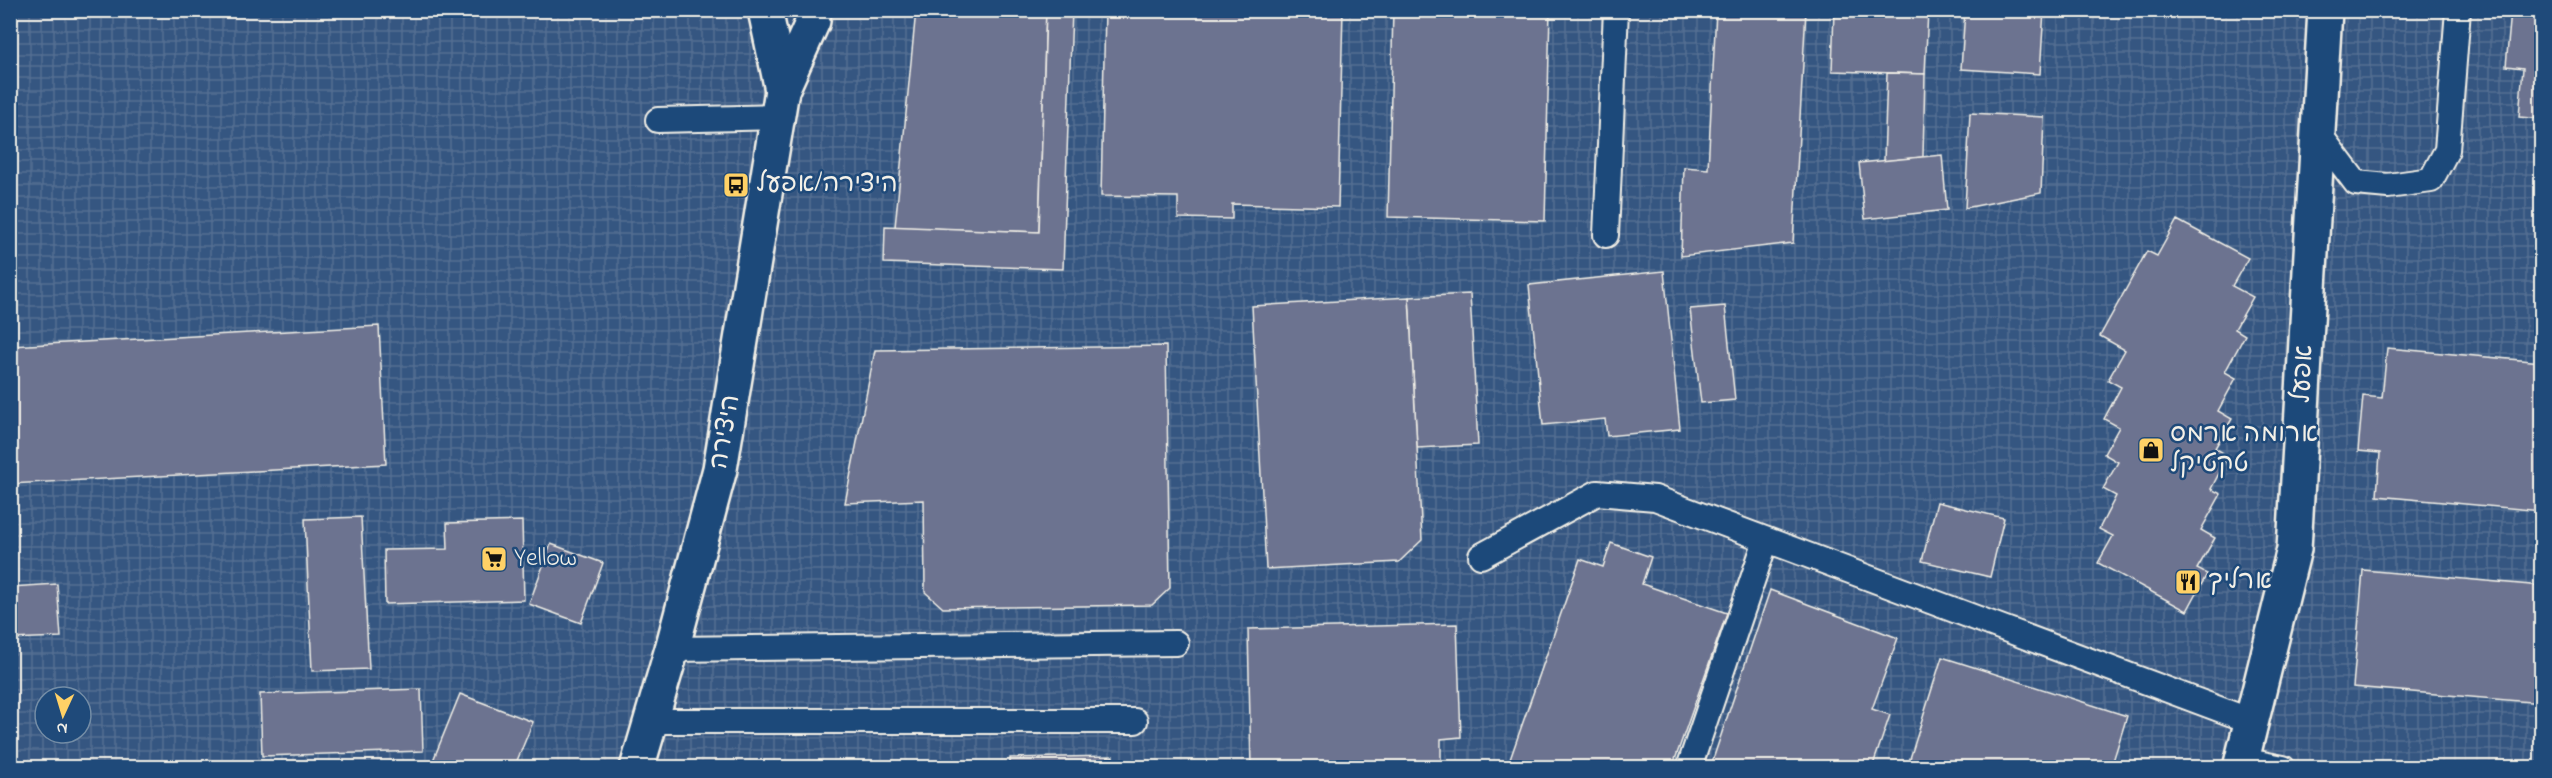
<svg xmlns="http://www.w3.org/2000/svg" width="2552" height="778" font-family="'Indie Flower','Playpen Sans Hebrew',sans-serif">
	<defs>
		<pattern id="industrial-grid" width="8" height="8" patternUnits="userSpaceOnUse" patternTransform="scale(1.5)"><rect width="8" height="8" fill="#365681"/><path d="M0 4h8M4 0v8" fill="none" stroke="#546f93"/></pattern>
	</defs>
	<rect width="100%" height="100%" fill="#1f4a7a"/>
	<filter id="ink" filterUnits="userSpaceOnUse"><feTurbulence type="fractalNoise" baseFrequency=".0167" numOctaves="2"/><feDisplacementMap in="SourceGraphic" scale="12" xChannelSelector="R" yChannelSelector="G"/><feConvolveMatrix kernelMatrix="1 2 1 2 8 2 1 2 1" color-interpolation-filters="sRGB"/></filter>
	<g filter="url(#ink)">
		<path fill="url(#industrial-grid)" fill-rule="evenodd" d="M10,11H2541V767H11ZM45,697H81V733H45Z"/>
		<g fill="#6c7390" stroke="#f4f1e8" stroke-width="1.5">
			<path d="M916,10H1046L1039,232L895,227Z"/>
			<path d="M1046,10H1072L1063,269L884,263L885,226L1039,232Z"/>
			<path d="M1105,10H1343L1338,207L1232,204V219L1178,218V197L1101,196Z"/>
			<path d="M1393,10H1550L1545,221L1388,217Z"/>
			<path d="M1716,10H1806L1793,243L1681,256L1684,167L1708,169Z"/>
			<path d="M1834,10H1928L1925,74L1832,71Z"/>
			<path d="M1965,10H2044L2040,74L1961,69Z"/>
			<path d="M2531,10H2542V119L2519,117L2523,68L2506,66L2511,11L2531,12Z"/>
			<path d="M1887,73L1925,74L1923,157L1884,161Z"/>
			<path d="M1970,113L2044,117L2041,193L1965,208Z"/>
			<path d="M1942,155L1947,210L1865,219L1859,163Z"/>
			<path d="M2177,220L2248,258L2232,286L2253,297L2235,329L2245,335L2225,372L2236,378L2218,411L2232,419L2215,448L2228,456L2211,489L2221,494L2201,530L2215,538L2197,569L2207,574L2187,611L2098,563L2113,536L2099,529L2116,496L2103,489L2118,462L2104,454L2119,427L2104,419L2121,387L2108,380L2125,350L2100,336L2147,251L2157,256Z"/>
			<path d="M1664,271L1680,429L1607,436L1605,419L1543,425L1529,285Z"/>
			<path d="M1470,294L1478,445L1417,448L1409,297Z"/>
			<path d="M1409,297L1422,540L1399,562L1266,569L1252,306Z"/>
			<path d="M1725,306L1735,400L1701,403L1690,309Z"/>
			<path d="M379,326L386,464L10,484V346Z"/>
			<path d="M1166,346L1170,588L1152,605L943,608L925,592L924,500L845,503L875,350Z"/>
			<path d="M2387,348L2542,362V511L2377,496L2380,453L2358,451L2363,396L2382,398Z"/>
			<path d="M1937,502L2004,518L1990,577L1922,561Z"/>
			<path d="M361,517L369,669L312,671L305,519Z"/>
			<path d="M522,521L524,600L385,604L384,550L448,549L447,523Z"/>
			<path d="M1611,543L1651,557L1642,584L1727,613L1672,768H1507L1580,559L1603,567Z"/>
			<path d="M551,544L603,563L581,623L529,604Z"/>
			<path d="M2363,570L2542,586V703L2353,687Z"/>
			<path d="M57,584L61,637L10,639V587Z"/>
			<path d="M1770,590L1898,638L1872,709L1890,715L1872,768H1710Z"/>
			<path d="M1457,624L1461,737L1441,739V768H1251L1248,629Z"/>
			<path d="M1942,657L2127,716L2111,768H1907Z"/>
			<path d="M421,689L423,751L262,756L260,694Z"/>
			<path d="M460,694L533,722L514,768H430Z"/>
			<path d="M1113,756V768H1010V758Z"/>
		</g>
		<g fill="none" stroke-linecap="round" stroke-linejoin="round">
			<defs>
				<g id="lane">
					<path d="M658,120L778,117"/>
					<path d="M2319,134L2356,183L2388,186L2431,180L2447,150L2458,10"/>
					<path d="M1606,235L1616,10"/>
					<path d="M1481,556L1597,493L1655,498L2251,721"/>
					<path d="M672,649L1176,643"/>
					<path d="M651,721H1135"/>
					<path d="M2242,760L2283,768"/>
					<path d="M1689,768L1766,540"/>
				</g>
				<path id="street" d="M2240,768L2294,549L2325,10"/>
				<g id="secondary">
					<path d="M765,10L782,90"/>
					<path d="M637,768L672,649L720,469L782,90L813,21L814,10"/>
				</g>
			</defs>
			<use href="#lane" stroke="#f4f1e8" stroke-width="28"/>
			<use href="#street" stroke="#f4f1e8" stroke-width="38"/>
			<use href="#secondary" stroke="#f4f1e8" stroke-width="38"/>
			<use href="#lane" stroke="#1f4a7a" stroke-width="24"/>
			<use href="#street" stroke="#1f4a7a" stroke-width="33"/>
			<use href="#secondary" stroke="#1f4a7a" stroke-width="33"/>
		</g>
	</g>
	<defs>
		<symbol id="bus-square" viewBox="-11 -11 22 22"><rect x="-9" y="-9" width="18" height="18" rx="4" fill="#ffd166" stroke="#1f4a7a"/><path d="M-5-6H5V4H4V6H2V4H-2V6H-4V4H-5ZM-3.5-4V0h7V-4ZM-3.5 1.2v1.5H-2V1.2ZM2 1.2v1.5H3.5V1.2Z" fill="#111"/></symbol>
		<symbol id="shop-square" viewBox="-11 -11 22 22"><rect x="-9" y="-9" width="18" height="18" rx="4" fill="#ffd166" stroke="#1f4a7a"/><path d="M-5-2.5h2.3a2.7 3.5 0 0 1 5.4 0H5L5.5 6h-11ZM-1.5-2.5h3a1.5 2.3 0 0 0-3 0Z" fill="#111"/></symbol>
		<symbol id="supermarket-square" viewBox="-11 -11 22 22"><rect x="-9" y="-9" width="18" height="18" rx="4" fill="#ffd166" stroke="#1f4a7a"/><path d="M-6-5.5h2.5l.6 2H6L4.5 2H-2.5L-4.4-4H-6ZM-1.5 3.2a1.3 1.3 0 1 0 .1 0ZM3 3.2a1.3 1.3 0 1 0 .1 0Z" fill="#111"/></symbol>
		<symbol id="restaurant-square" viewBox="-11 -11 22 22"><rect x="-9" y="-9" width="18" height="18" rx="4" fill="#ffd166" stroke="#1f4a7a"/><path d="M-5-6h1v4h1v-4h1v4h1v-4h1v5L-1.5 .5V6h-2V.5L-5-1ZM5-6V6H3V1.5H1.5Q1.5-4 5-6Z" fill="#111"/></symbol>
	</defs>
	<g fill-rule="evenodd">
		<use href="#bus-square" x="721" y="170" width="30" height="30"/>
		<use href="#shop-square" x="2136" y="435" width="30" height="30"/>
		<use href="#supermarket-square" x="479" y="544" width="30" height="30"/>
		<use href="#restaurant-square" x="2173" y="567" width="30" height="30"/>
	</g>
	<g text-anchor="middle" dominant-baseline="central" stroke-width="5" stroke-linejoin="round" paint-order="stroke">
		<g font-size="26" fill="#f4f1e8" stroke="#1f4a7a" text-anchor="start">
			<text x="756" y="185">היצירה/אפעל</text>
			<text x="2170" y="435">ארומה ארמס<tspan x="2170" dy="30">טקטיקל</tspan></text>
			<text x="514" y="559">Yellow</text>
			<text x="2208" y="582">ארליך</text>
		</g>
		<g font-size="26" fill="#f4f1e8" stroke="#1f4a7a">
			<text transform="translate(2304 374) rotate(-87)">אפעל</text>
			<text transform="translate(726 432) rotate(-80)">היצירה</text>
		</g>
	</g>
	<rect width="2552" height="778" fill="none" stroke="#1f4a7a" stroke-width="36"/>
	<rect x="18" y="18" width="2516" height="742" fill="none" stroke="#f4f1e8" stroke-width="2" filter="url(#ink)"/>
	<g transform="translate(63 715) rotate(184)"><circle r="28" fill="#1f4a7a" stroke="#748da6" stroke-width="1.5"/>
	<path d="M0-4.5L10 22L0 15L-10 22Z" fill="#ffd166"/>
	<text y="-9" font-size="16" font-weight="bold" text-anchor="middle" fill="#f4f1e8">N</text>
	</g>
</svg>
